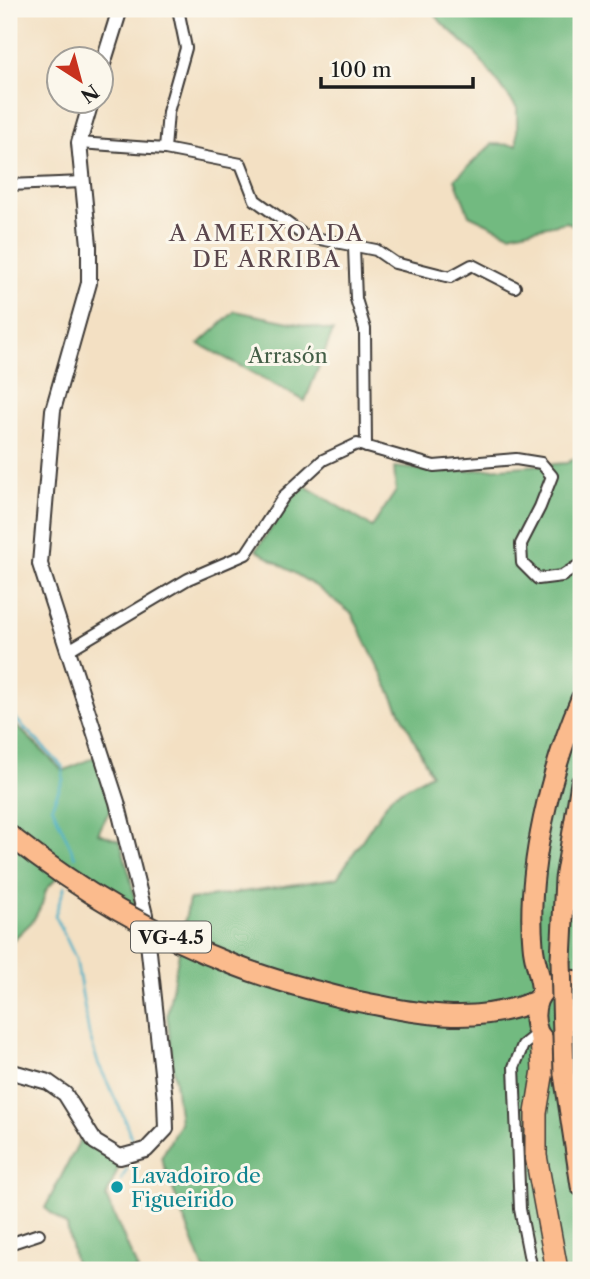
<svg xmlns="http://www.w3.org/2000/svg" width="590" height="1279" font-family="'Libre Caslon Text',serif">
	<rect width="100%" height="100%" fill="#fbf7ec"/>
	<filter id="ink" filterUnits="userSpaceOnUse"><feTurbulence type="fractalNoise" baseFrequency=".0143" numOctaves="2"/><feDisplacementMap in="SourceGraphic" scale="14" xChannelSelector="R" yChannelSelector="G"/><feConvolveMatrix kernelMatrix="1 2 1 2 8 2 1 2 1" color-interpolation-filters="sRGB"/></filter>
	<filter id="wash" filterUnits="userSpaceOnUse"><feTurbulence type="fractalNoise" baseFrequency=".00686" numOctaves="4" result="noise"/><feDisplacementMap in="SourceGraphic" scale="28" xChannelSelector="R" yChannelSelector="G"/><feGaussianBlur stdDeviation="1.57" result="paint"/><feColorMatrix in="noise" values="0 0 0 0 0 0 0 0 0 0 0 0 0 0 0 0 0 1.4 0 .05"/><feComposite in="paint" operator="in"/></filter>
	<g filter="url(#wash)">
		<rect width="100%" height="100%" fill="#f3e0c3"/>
		<g fill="#72ba80" stroke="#476b4e" stroke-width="2">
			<path d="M431,9H581V229L567,222L509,234L469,215L455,179L492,144L517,145V108L477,55L441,22Z"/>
			<path d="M235,311L333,331L305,401L199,344Z"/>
			<path d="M581,454V1270H204L161,1158L180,1123L167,1015L189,900L337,878L392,795L431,774L352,614L317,587L256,550L302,484L372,527L396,491L394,467L446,472L567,463Z"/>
			<path d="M9,718L63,771L97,756L112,806L98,833L120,841L130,876L138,916L63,871L46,890L42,904L33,921L9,944Z"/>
			<path d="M84,1132L121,1162L106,1197L138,1270H76L67,1226L45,1208Z"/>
		</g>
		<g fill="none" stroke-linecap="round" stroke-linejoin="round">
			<g stroke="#47afc6" stroke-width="2.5">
				<path d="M9,712L63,767V780L52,806L75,857"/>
				<path d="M65,886L55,915L76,959L89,1034L98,1063L123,1115L132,1140"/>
				<path d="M121,1180L127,1169"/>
			</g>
		</g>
	</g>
	<g filter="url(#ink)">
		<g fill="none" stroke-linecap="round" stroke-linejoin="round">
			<defs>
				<g id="minor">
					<path d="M178,9L186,48L168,112L165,149L241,164L255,200L305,236L376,250L395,263L450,277L472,265L515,287"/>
					<path d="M79,143L165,149"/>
					<path d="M9,185L83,182"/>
					<path d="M354,247L356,299L365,329L366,447"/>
					<path d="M67,651L188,579L246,554L284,496L323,460L357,444L434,466L516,459L541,463L552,476L540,507L521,544L522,563L538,579L562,576L581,564"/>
					<path d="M9,1244L39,1234"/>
					<path d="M532,1270L520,1209L514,1067L523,1045L538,1033"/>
				</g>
				<g id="tertiary">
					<path d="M102,67L120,9"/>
					<path d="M9,1071L48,1082L65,1094L95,1142L120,1157L146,1150L166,1129L165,1100L145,915L117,802L40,564L53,410L89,283V245L79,143L91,102"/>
				</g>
				<g id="trunk">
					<path d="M561,960L565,879L581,783"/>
					<path d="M581,982C519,965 520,1067 581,1049"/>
					<path d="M542,993C541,976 534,961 533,945C526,870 551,768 581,699"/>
					<path d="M351,1000C419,1013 469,1027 536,1001"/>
					<path d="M564,1074L581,1186"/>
				</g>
				<path id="motorway" d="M541,1038L543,1070L536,1113V1156L557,1270"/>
			</defs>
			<use href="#minor" stroke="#3c3935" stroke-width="14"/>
			<use href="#tertiary" stroke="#3c3935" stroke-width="18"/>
			<use href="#trunk" stroke="#3c3935" stroke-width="23"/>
			<use href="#motorway" stroke="#3c3935" stroke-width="24"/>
			<use href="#minor" stroke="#fff" stroke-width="10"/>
			<use href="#tertiary" stroke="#fff" stroke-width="14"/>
			<use href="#trunk" stroke="#fbbb8d" stroke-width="19"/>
			<use href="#motorway" stroke="#fbbb8d" stroke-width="21"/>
			<defs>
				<g id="trunk-bridge">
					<path d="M9,835C77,889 153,934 234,965C272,980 312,990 351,1000"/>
					<path d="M561,960L564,1074"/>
				</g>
			</defs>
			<use href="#trunk-bridge" stroke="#3c3935" stroke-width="23" stroke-linecap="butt"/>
			<use href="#trunk-bridge" stroke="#fbbb8d" stroke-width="19"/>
		</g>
	</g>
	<circle fill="#0f9aa8" stroke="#fbf7ec" stroke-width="2.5" cx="117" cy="1187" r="7"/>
	<g text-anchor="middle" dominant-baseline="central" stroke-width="6" stroke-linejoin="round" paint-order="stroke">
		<rect fill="#fbf7ec" stroke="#5f5e5a" stroke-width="2" x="131" y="921.5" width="80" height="31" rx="5"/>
		<g font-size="19" font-weight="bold" fill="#1c1c1c">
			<text x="171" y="937">VG-4.5</text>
		</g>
		<g font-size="21" fill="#445e47" stroke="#fbf7ec">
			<text x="288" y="355">Arrasón</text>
		</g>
		<g font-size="21" fill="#0d838f" stroke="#fbf7ec" text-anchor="start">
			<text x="131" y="1175">Lavadoiro de<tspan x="131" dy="24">Figueirido</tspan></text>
		</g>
		<g font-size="23" letter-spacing="2" fill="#5a464d" stroke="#fbf7ec">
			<text x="267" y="233">A AMEIXOADA<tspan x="267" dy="26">DE ARRIBA</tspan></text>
		</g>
	</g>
	<rect width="590" height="1279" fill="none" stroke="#fbf7ec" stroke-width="35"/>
	<g transform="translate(80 80) rotate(144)"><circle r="33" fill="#fbf7ec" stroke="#a29f99" stroke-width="2"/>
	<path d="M0-5L12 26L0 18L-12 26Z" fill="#c8321e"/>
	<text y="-10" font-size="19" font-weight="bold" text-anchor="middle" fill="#1c1c1c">N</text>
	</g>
	<path d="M321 77v10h152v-10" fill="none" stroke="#1c1c1c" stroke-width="3.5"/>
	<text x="331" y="77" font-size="21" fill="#1c1c1c" stroke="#fbf7ec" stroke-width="5" paint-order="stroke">100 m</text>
</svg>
